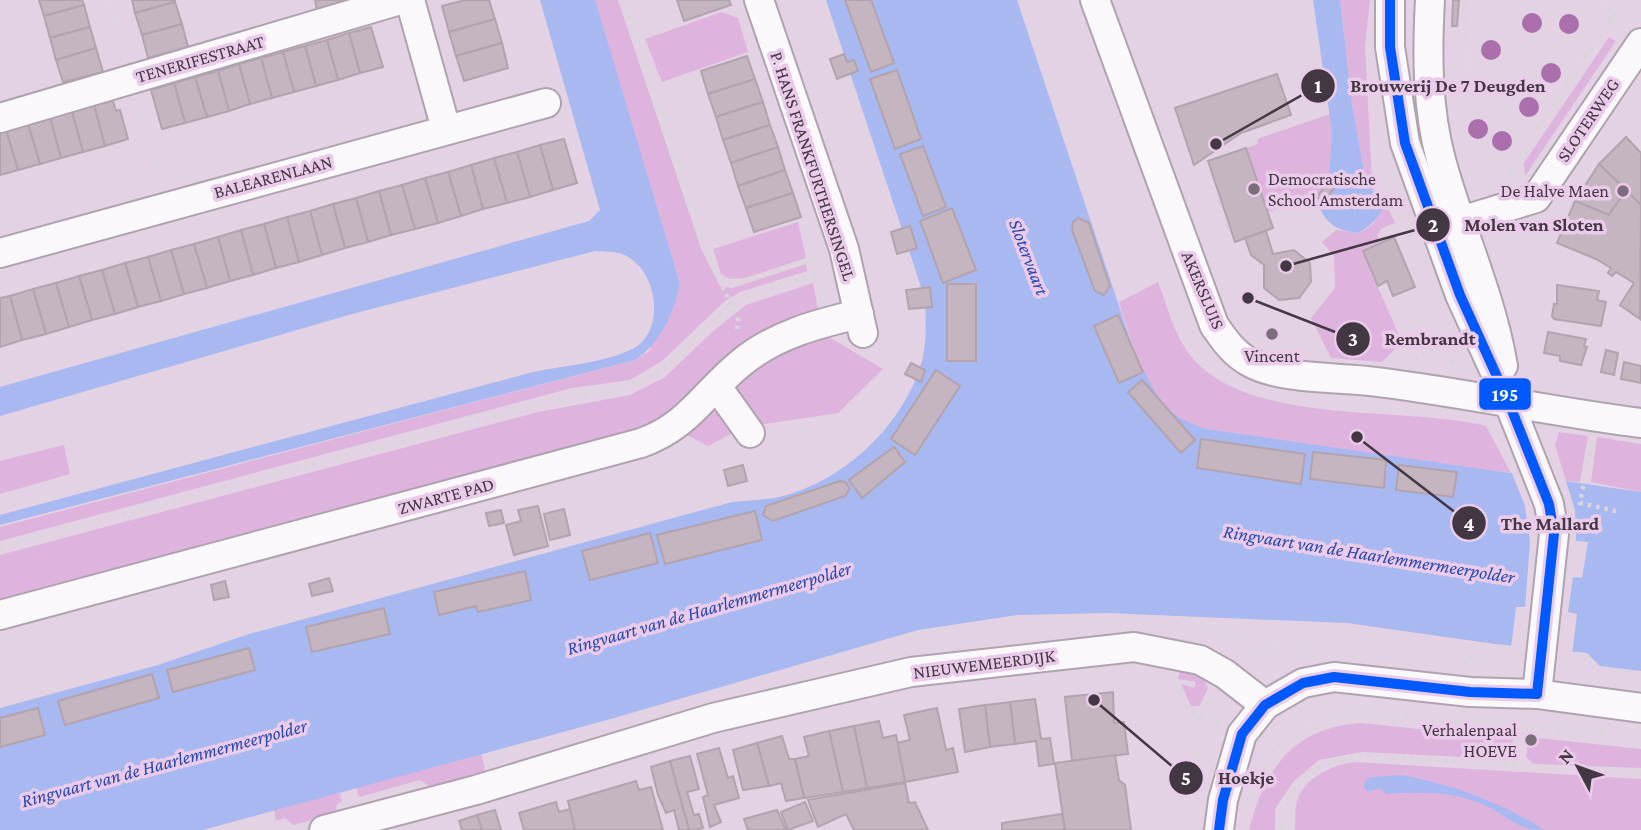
<svg xmlns="http://www.w3.org/2000/svg" width="1641" height="830" font-family="'Crimson Pro',serif">
	<rect width="100%" height="100%" fill="#e3d2e3"/>
	<g fill="#deb4de">
		<path d="M593,0H618L701,248L720,286L732,288L806,264L807,271L740,292L725,301L662,361L630,380L572,388L0,541V527L635,360L649,351L680,284Z"/>
		<path d="M1340,0H1370L1365,46L1372,181L1375,191L1368,186L1365,177L1352,104Z"/>
		<path d="M722,12L738,18L748,52L662,82L645,39Z"/>
		<path d="M1609,37L1616,41L1525,176L1524,163Z"/>
		<path d="M1330,114L1332,132L1329,175L1318,205H1290L1267,212L1246,148L1258,144L1257,139Z"/>
		<path d="M1384,200L1395,223L1382,228L1377,235L1380,242L1362,251L1402,342L1382,362L1331,358L1311,318L1335,288L1334,256L1322,242L1336,230L1360,233L1374,223Z"/>
		<path d="M798,222L806,258L745,278L729,279L721,274L713,249Z"/>
		<path d="M1158,282C1167,305 1173,331 1187,351C1241,428 1403,405 1486,426L1511,473L1279,441L1206,429L1189,424L1158,401L1136,357L1119,302Z"/>
		<path d="M813,283L819,314L658,426L0,607V555L538,412L630,395L665,377L712,332L746,305Z"/>
		<path d="M827,336L883,369L838,413L759,425L737,399L736,375L767,352Z"/>
		<path d="M711,412H719L740,429L708,446L681,432Z"/>
		<path d="M1559,432L1588,436L1580,482L1566,481L1555,445Z"/>
		<path d="M1597,437L1641,444V492L1591,482Z"/>
		<path d="M64,445L70,474L0,494V461Z"/>
		<path d="M1181,669L1203,676L1208,689L1199,706H1191L1181,684L1194,688L1196,682L1178,679Z"/>
		<path d="M1362,723L1513,739L1512,752L1501,759L1362,752L1319,760L1293,782L1275,809V830H1249C1265,768 1294,727 1362,723Z"/>
		<path d="M1529,737L1641,749V768L1534,764L1526,757Z"/>
		<path d="M481,752L486,773L432,788L420,780L359,797L356,787Z"/>
		<path d="M1355,762L1641,779V830H1295C1296,820 1294,805 1299,796C1308,776 1335,764 1355,762Z"/>
		<path d="M339,792L342,801L337,804L335,814L293,825L285,818L276,821L274,810Z"/>
	</g>
	<g fill="#a8b8f0">
		<path d="M540,0H595L680,284C674,313 660,344 635,360L0,525V515L533,372C559,366 624,361 642,342C665,318 654,266 622,254C614,251 603,252 595,251L352,314L0,416V387L589,221L600,210Z"/>
		<path d="M826,0H1017L1136,357C1159,396 1159,413 1206,429L1641,492V671L1600,666L1587,653L1495,644L1347,623L1107,613L1017,615L918,630L607,720L203,830H0V708L158,665L249,634L732,502C746,501 761,500 775,498C840,484 899,430 920,368C927,346 926,322 925,299Z"/>
		<path d="M1313,0H1340L1352,104L1365,177L1368,186L1384,200C1382,217 1372,224 1359,233C1338,231 1327,225 1318,205L1329,175L1332,132Z"/>
		<path d="M1403,775C1454,786 1500,801 1544,830C1516,830 1508,816 1484,805C1454,791 1418,792 1386,794L1380,788L1368,792L1364,788L1365,781L1370,777Z"/>
	</g>
	<path fill="#e3d2e3" d="M1511,471L1565,478L1575,510L1576,541L1588,542L1582,578L1573,577L1568,612L1577,614L1572,655L1511,648L1516,607H1525L1530,541L1525,506Z"/>
	<g fill="#c4b5c1" stroke="#b2a3ae" stroke-width="2">
		<path d="M39,0H82L84,5L44,16Z"/>
		<path d="M132,0H175V2L135,13Z"/>
		<path d="M315,0H354L317,10Z"/>
		<path d="M465,0H489L495,19L449,32L442,6Z"/>
		<path d="M677,0H729L731,5L684,21Z"/>
		<path d="M845,0H871L894,63L871,72Z"/>
		<path d="M1453,0H1459L1457,26H1452Z"/>
		<path d="M175,2L182,24L142,35L135,13Z"/>
		<path d="M84,5L90,27L50,38L44,16Z"/>
		<path d="M495,19L502,43L456,56L449,32Z"/>
		<path d="M182,24L188,47L148,58L142,35Z"/>
		<path d="M90,27L96,48L56,60L50,38Z"/>
		<path d="M371,27L383,67L360,73L349,33Z"/>
		<path d="M349,33L360,73L338,80L327,40Z"/>
		<path d="M327,40L338,80L316,86L305,46Z"/>
		<path d="M502,43L508,68L464,81L456,56Z"/>
		<path d="M305,46L316,86L294,92L283,52Z"/>
		<path d="M96,48L103,72L63,82L56,60Z"/>
		<path d="M283,52L294,92L272,98L261,58Z"/>
		<path d="M844,54L847,62L854,60L858,71L837,79L830,59Z"/>
		<path d="M747,56L755,79L708,94L701,71Z"/>
		<path d="M261,58L272,98L250,104L239,64Z"/>
		<path d="M239,64L250,104L229,111L218,71Z"/>
		<path d="M897,70L921,139L895,149L870,79Z"/>
		<path d="M218,71L229,111L207,117L195,77Z"/>
		<path d="M1277,74L1291,115L1241,133L1194,165L1175,108Z"/>
		<path d="M195,77L207,117L185,123L174,83Z"/>
		<path d="M755,79L763,102L716,117L708,94Z"/>
		<path d="M174,83L185,123L162,129L151,90Z"/>
		<path d="M113,101L116,111L120,110L128,139L105,146L94,105Z"/>
		<path d="M763,102L770,125L723,140L716,117Z"/>
		<path d="M94,105L105,146L83,152L72,112Z"/>
		<path d="M72,112L83,152L61,158L50,118Z"/>
		<path d="M50,118L61,158L40,164L28,124Z"/>
		<path d="M28,124L40,164L18,170L6,130Z"/>
		<path d="M770,125L778,147L731,163L723,140Z"/>
		<path d="M6,130L18,170L0,175V132Z"/>
		<path d="M1626,137L1641,153V205L1599,164Z"/>
		<path d="M564,139L577,183L553,190L540,145Z"/>
		<path d="M540,145L553,190L530,197L517,152Z"/>
		<path d="M923,146L946,207L923,216L900,154Z"/>
		<path d="M778,147L785,170L738,186L731,163Z"/>
		<path d="M1246,148L1273,228L1235,242L1208,161Z"/>
		<path d="M517,152L530,197L507,203L494,158Z"/>
		<path d="M494,158L507,203L483,209L471,165Z"/>
		<path d="M1599,164L1626,190L1609,215L1575,201Z"/>
		<path d="M471,165L483,209L461,216L448,172Z"/>
		<path d="M785,170L793,193L746,208L738,186Z"/>
		<path d="M448,172L461,216L438,223L425,178Z"/>
		<path d="M425,178L438,223L415,229L402,185Z"/>
		<path d="M1327,183L1334,188L1324,202L1317,197Z"/>
		<path d="M402,185L415,229L391,235L379,191Z"/>
		<path d="M1626,190L1641,205L1640,319L1620,305L1634,283L1616,272L1612,276L1608,273L1611,268L1596,259L1557,243L1575,201L1609,215Z"/>
		<path d="M379,191L391,235L368,242L356,198Z"/>
		<path d="M793,193L801,217L754,232L746,208Z"/>
		<path d="M356,198L368,242L345,248L333,204Z"/>
		<path d="M333,204L345,248L322,255L310,211Z"/>
		<path d="M952,208L976,270L943,283L920,221Z"/>
		<path d="M310,211L322,255L299,262L287,217Z"/>
		<path d="M287,217L299,262L276,268L264,224Z"/>
		<path d="M1078,218L1089,223L1110,286L1104,295L1095,291L1072,230L1073,222Z"/>
		<path d="M264,224L276,268L253,275L241,230Z"/>
		<path d="M910,226L917,248L897,254L891,232Z"/>
		<path d="M241,230L253,275L230,281L218,237Z"/>
		<path d="M1266,231L1273,254L1294,250L1310,263L1311,282L1299,298L1279,300L1264,288V265L1251,255L1245,238Z"/>
		<path d="M218,237L230,281L207,288L194,244Z"/>
		<path d="M1394,237L1415,287L1393,296L1387,281L1378,286L1363,251Z"/>
		<path d="M194,244L207,288L184,294L171,250Z"/>
		<path d="M171,250L184,294L161,301L148,257Z"/>
		<path d="M148,257L161,301L138,307L125,263Z"/>
		<path d="M125,263L138,307L115,314L102,270Z"/>
		<path d="M102,270L115,314L92,320L79,276Z"/>
		<path d="M79,276L92,320L69,327L56,283Z"/>
		<path d="M56,283L69,327L46,334L33,289Z"/>
		<rect x="947" y="284" width="29" height="77"/>
		<path d="M1557,285L1599,291L1597,300L1606,302L1601,326L1554,319L1552,316L1554,304H1557Z"/>
		<path d="M930,287L932,307L909,309L906,290Z"/>
		<path d="M33,289L46,334L22,340L10,296Z"/>
		<path d="M10,296L22,340L0,347V298Z"/>
		<path d="M1118,315L1143,372L1119,383L1094,326Z"/>
		<path d="M1548,332L1586,339L1584,346L1587,347L1581,365L1560,361V356L1544,353Z"/>
		<path d="M1606,350L1618,353L1614,375L1601,372Z"/>
		<path d="M1624,362L1641,366V383L1621,379Z"/>
		<path d="M911,363L925,370L921,382L905,374Z"/>
		<path d="M936,370L960,386L915,455L891,439Z"/>
		<path d="M1142,380L1195,440L1181,453L1128,392Z"/>
		<path d="M1201,439L1305,454L1301,484L1197,468Z"/>
		<path d="M894,447L905,462L862,498L849,480Z"/>
		<path d="M1313,452L1386,460L1384,488L1310,479Z"/>
		<path d="M743,465L747,481L728,486L724,470Z"/>
		<path d="M1399,465L1457,472L1453,497L1396,490Z"/>
		<path d="M840,481L845,482L850,488L845,496L773,521L763,515L766,506Z"/>
		<path d="M538,506L548,546L514,555L506,525L521,521L518,510Z"/>
		<path d="M564,509L570,535L550,540L544,514Z"/>
		<path d="M501,510L504,523L489,526L486,513Z"/>
		<path d="M755,511L762,540L665,564L657,535Z"/>
		<path d="M650,533L658,563L590,580L582,551Z"/>
		<path d="M525,571L531,600L478,612L476,606L439,615L434,592Z"/>
		<path d="M329,578L333,591L312,596L309,584Z"/>
		<path d="M225,581L229,597L214,600L211,585Z"/>
		<path d="M384,608L390,634L312,652L306,627Z"/>
		<path d="M249,648L255,670L173,692L167,670Z"/>
		<path d="M152,674L159,698L65,725L58,701Z"/>
		<path d="M1113,692L1114,723L1124,722L1128,754L1072,761L1065,697Z"/>
		<path d="M1035,699L1041,739L1050,738L1054,764L1039,766L1036,741L1015,744L1010,702Z"/>
		<path d="M1010,702L1015,744L990,747L985,705Z"/>
		<path d="M985,705L990,747L965,752L959,709Z"/>
		<path d="M38,708L45,735L0,747V718Z"/>
		<path d="M937,708L946,750L953,748L958,772L905,782L897,743L910,740L904,715Z"/>
		<path d="M879,721L883,738L896,735L905,782L867,788L854,726Z"/>
		<path d="M854,726L867,788L843,792L829,731Z"/>
		<path d="M829,731L843,792L804,798L795,759L809,756L804,737Z"/>
		<path d="M782,736L789,759H795L804,798L786,801L781,783L769,786L757,743Z"/>
		<path d="M757,743L769,786L743,790L733,750Z"/>
		<path d="M719,748L728,778L733,776L739,798L714,805L721,822L710,827L703,797L708,795L697,754Z"/>
		<path d="M1115,755L1119,780L1125,785L1131,830H1065L1055,763Z"/>
		<path d="M690,756L699,789L687,792L694,815L699,814L703,828L695,830H689L670,761Z"/>
		<path d="M670,761L689,830H679L674,810L666,813L658,795L651,767Z"/>
		<path d="M636,781L639,790L651,787L663,830H575L568,801Z"/>
		<path d="M905,783L909,803L915,802L928,830H854L846,814L818,827L808,800Z"/>
		<path d="M556,802L559,812L570,809L575,830H524L519,813Z"/>
		<path d="M805,802L813,821L788,830L781,812Z"/>
		<path d="M495,810L501,830H482L477,815Z"/>
		<path d="M777,810L786,830H748L744,819Z"/>
		<path d="M1062,814L1065,830H1002V823Z"/>
		<path d="M477,815L482,830H462L459,821Z"/>
	</g>
	<g fill="none" stroke-linecap="round" stroke-linejoin="round">
		<defs>
			<g id="minor">
				<path d="M410,0L446,129"/>
				<path d="M759,0L844,249L863,333"/>
				<path d="M1095,0L1214,325C1225,341 1234,354 1251,363C1283,380 1341,377 1377,382C1466,393 1553,412 1641,423"/>
				<path d="M1390,0V47L1405,143L1460,295L1509,403L1549,504L1554,534L1537,694"/>
				<path d="M1430,0C1427,53 1427,108 1441,160C1460,230 1491,295 1503,366"/>
				<path d="M0,118L400,0"/>
				<path d="M1461,221L1536,198L1641,43"/>
				<path d="M0,253L546,103"/>
				<path d="M718,388L750,433"/>
				<path d="M0,615L641,443C689,426 704,393 741,363C775,335 816,324 859,314"/>
				<path d="M324,830L476,790L713,718L911,672L1134,647L1200,660L1225,674L1265,705"/>
				<path d="M1219,830L1223,800L1242,734L1265,705L1303,683L1334,677L1470,692L1537,694L1641,708"/>
			</g>
		</defs>
		<use href="#minor" stroke="#b0a3b0" stroke-width="32"/>
		<g stroke="#dad5da" stroke-width="4.5" stroke-dasharray="3.5 5" stroke-linecap="butt">
			<path d="M109,0L124,53"/>
			<path d="M623,0L706,251C713,266 717,284 735,285L819,257"/>
			<path d="M1603,0L1611,19L1620,26"/>
			<path d="M139,105L162,180"/>
			<path d="M1463,115L1467,76L1465,0"/>
			<path d="M1512,177L1508,173L1623,0"/>
			<path d="M719,279L738,319L737,332"/>
			<path d="M1443,346L1455,366"/>
			<path d="M1415,359L1451,342"/>
			<path d="M1591,444L1580,503L1616,511"/>
			<path d="M0,547L575,395C616,392 648,384 679,355C696,339 710,320 730,307C756,288 791,281 821,275"/>
			<path d="M1199,629H1221L1279,648L1317,651"/>
			<path d="M1246,656L1278,648"/>
			<path d="M1464,664L1466,657H1512"/>
			<path d="M1176,683L1191,713L1220,723"/>
			<path d="M1457,718L1456,730L1517,734"/>
			<path d="M1515,766L1517,732"/>
			<path d="M1263,768C1282,736 1313,718 1349,713L1607,734"/>
			<path d="M1196,787L1200,716L1211,697"/>
			<path d="M1281,830C1290,772 1311,766 1364,755L1641,773"/>
		</g>
		<use href="#minor" stroke="#fbf8fb" stroke-width="28"/>
		<defs>
			<g id="bus-1">
				<path d="M1390,0V47L1405,143L1460,295L1509,403L1549,504L1554,534L1537,694"/>
				<path d="M1219,830L1223,800L1242,734L1265,705L1303,683L1334,677L1470,692L1537,694"/>
			</g>
		</defs>
		<use href="#bus-1" stroke="#eacbea" stroke-width="16"/>
		<use href="#bus-1" stroke="#0059ff" stroke-width="10"/>
	</g>
	<g fill="#aa6fac">
		<circle cx="1532" cy="23" r="10"/>
		<circle cx="1569" cy="24" r="10"/>
		<circle cx="1491" cy="50" r="10"/>
		<circle cx="1551" cy="73" r="10"/>
		<circle cx="1529" cy="107" r="10"/>
		<circle cx="1478" cy="129" r="10"/>
		<circle cx="1502" cy="141" r="10"/>
	</g>
	<g fill="#7c6d7c" stroke="#eacbea" stroke-width="2.5">
		<circle cx="1254" cy="189" r="7"/>
		<circle cx="1623" cy="191" r="7"/>
		<circle cx="1272" cy="334" r="7"/>
		<circle cx="1531" cy="740" r="7"/>
	</g>
	<g text-anchor="middle" dominant-baseline="central" stroke-width="7" stroke-linejoin="round" paint-order="stroke">
		<g font-size="18" fill="#443744" stroke="#eacbea">
			<text transform="translate(200 59) rotate(-16)">TENERIFESTRAAT</text>
			<text transform="translate(1588 120) rotate(-56)">SLOTERWEG</text>
			<text transform="translate(813 166) rotate(72)">P. HANS FRANKFURTHERSINGEL</text>
			<text transform="translate(273 177) rotate(-15)">BALEARENLAAN</text>
			<text transform="translate(1203 290) rotate(67)">AKERSLUIS</text>
			<text transform="translate(446 496) rotate(-15)">ZWARTE PAD</text>
			<text transform="translate(984 664) rotate(-7)">NIEUWEMEERDIJK</text>
		</g>
		<g font-size="18" fill="#443744" stroke="#eacbea" text-anchor="end">
			<text x="1268" y="179" text-anchor="start">Democratische<tspan x="1268" dy="21">School Amsterdam</tspan></text>
			<text x="1609" y="191">De Halve Maen</text>
			<text x="1272" y="356" text-anchor="middle">Vincent</text>
			<text x="1517" y="730">Verhalenpaal<tspan x="1517" dy="21">HOEVE</tspan></text>
		</g>
		<g font-size="19" font-style="italic" fill="#2847af" stroke="#eacbea">
			<text transform="translate(1029 257) rotate(69)">Slotervaart</text>
			<text transform="translate(1369 554) rotate(9)">Ringvaart van de Haarlemmermeerpolder</text>
			<text transform="translate(709 608) rotate(-16)">Ringvaart van de Haarlemmermeerpolder</text>
			<text transform="translate(164 763) rotate(-15)">Ringvaart van de Haarlemmermeerpolder</text>
		</g>
	</g>
	<path fill="none" stroke="#443744" stroke-width="2.5" d="M1216 144L1318 86M1286 266L1433 225M1248 298L1353 339M1357 437L1469 523M1094 700L1186 778"/>
	<g fill="#443744" stroke="#eacbea" stroke-width="2.5">
		<circle cx="1216" cy="144" r="7"/>
		<circle cx="1286" cy="266" r="7"/>
		<circle cx="1248" cy="298" r="7"/>
		<circle cx="1357" cy="437" r="7"/>
		<circle cx="1094" cy="700" r="7"/>
		<circle cx="1318" cy="86" r="18"/>
		<circle cx="1433" cy="225" r="18"/>
		<circle cx="1353" cy="339" r="18"/>
		<circle cx="1469" cy="523" r="18"/>
		<circle cx="1186" cy="778" r="18"/>
	</g>
	<g font-size="21" text-anchor="middle" font-weight="bold" fill="#fff">
		<text x="1318" y="93">1</text>
		<text x="1433" y="232">2</text>
		<text x="1353" y="346">3</text>
		<text x="1469" y="531">4</text>
		<text x="1186" y="785">5</text>
	</g>
	<g font-size="19" text-anchor="middle" font-weight="bold" fill="#443744" stroke="#eacbea" stroke-width="7" stroke-linejoin="round" paint-order="stroke">
		<text x="1448" y="92">Brouwerij De 7 Deugden</text>
		<text x="1534" y="231">Molen van Sloten</text>
		<text x="1430" y="345">Rembrandt</text>
		<text x="1550" y="530">The Mallard</text>
		<text x="1246" y="784">Hoekje</text>
	</g>
	<rect stroke="#eacbea" stroke-width="2.5" x="1478" y="377" width="54" height="34" rx="7" fill="#0059ff"/>
	<g font-size="19" text-anchor="middle" font-weight="bold" fill="#fff">
		<text x="1505" y="401">195</text>
	</g>
	<g transform="translate(1578 767) rotate(311)" stroke="#eacbea" stroke-width="5" paint-order="stroke">
	<path d="M0-5L12 26L0 18L-12 26Z" fill="#443744"/>
	<text y="-10" font-size="19" font-weight="bold" text-anchor="middle" fill="#443744">N</text>
	</g>
</svg>
